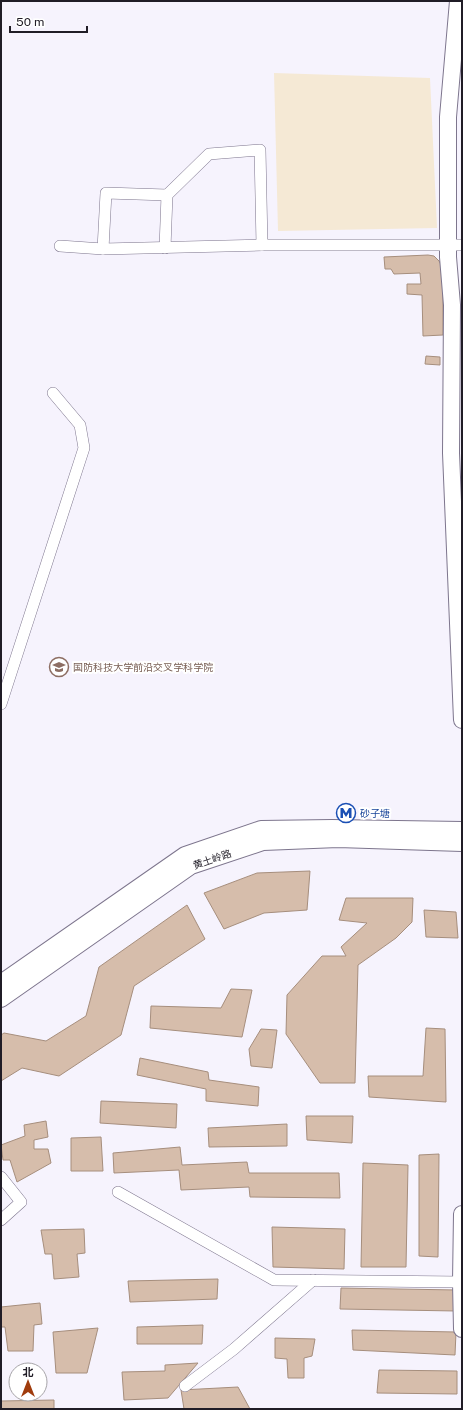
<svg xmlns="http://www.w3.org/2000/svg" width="463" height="1410" font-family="'Public Sans','Noto Sans SC',sans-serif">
	<rect width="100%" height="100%" fill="#f6f3fd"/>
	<path fill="#f5e9d5" d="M274,73L430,78L437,228L278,231Z"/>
	<g fill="#d6bdab" stroke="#a68e7d">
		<path d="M428,255L434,256L439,261L443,268V335L423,336L422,295L407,294V284H421L420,273L394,274L391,269H385L384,257Z"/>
		<path d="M426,356L440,357V365L425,364Z"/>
		<path d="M310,871L307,910L264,913L224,929L204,893L257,873Z"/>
		<path d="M346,898H413L412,922L396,938L358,965L355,1083H320L286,1034L287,995L322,956H346L341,947L367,923L339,920Z"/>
		<path d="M187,905L205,939L134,986L121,1035L59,1076L22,1068L1,1081V1035L4,1033L46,1041L86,1016L99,967Z"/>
		<path d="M424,910L456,912L458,938L426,937Z"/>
		<path d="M231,989L252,990L242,1037L150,1028L151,1006L221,1008Z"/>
		<path d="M426,1028L445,1029L446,1102L369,1097L368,1076H423Z"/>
		<path d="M261,1029L277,1030L272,1068L251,1066L249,1049Z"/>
		<path d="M140,1058L208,1072L209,1080L259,1087L258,1106L206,1101V1089L137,1075Z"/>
		<path d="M101,1101L177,1104L176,1128L100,1123Z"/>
		<path d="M306,1116H353L352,1143L307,1140Z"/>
		<path d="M46,1121L48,1137L34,1140V1149H48L51,1163L17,1182L10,1160H3L1,1145L25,1136L24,1125Z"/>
		<path d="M287,1124V1146L209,1147L208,1128Z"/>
		<path d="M101,1137L103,1171H71V1138Z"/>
		<path d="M180,1147L182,1165L247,1162L249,1173H339L340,1198L250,1197L249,1187L181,1190L179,1170L114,1173L113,1153Z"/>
		<path d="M439,1154L438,1257L419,1256V1155Z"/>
		<path d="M363,1163L408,1165L406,1267H361Z"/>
		<path d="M272,1227L345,1229L344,1269L273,1267Z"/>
		<path d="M84,1229L85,1253L77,1254L79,1277L54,1279L52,1254H45L41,1230Z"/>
		<path d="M218,1279L217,1299L130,1302L128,1281Z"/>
		<path d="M341,1288L457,1290L456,1311L340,1309Z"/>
		<path d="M40,1303L42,1324L34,1325L33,1351H8L5,1327H1V1307Z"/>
		<path d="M203,1325L202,1344H137V1327Z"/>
		<path d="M98,1328L87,1373H56L53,1332Z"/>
		<path d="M352,1330L456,1332L455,1355L353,1350Z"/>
		<path d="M275,1338L315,1339L312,1356L304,1358V1378H288L287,1359L275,1358Z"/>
		<path d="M198,1363L168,1398L124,1400L122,1372L165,1371V1365Z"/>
		<path d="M379,1370L457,1371V1394L377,1393Z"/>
		<path d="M238,1387L250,1409H184L181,1390Z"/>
		<path d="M54,1400V1409H1V1401Z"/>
	</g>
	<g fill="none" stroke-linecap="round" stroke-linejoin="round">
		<defs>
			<g id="street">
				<path d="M60,246L103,249L262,245H462"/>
				<path d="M165,248L167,195L209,154L260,150L262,245"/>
				<path d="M103,249L106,193L167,195"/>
				<path d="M1,704L84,448L80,425L53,393"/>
				<path d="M1,1177L21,1202L1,1220"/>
				<path d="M118,1192L274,1280L461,1282"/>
				<path d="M185,1386L234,1349L313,1280"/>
			</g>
			<g id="secondary">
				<path d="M458,1L448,117V257L452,305L451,453L462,720"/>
				<path d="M1,983L185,855L261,829L332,828L462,830"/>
				<path d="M1,999L191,866L263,842L338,839L462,843"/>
				<path d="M462,1214L461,1282L462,1329"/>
			</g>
		</defs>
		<use href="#street" stroke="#7d758d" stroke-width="12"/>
		<use href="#secondary" stroke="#7d758d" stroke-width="18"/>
		<use href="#street" stroke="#fff" stroke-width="11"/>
		<use href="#secondary" stroke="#fff" stroke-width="16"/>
	</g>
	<defs>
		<symbol id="university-ring" viewBox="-11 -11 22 22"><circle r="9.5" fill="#fff" stroke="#8d6e63" stroke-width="1.5"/><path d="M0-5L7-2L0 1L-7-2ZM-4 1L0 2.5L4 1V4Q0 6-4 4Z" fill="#8d6e63"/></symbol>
		<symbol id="metro-ring" viewBox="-11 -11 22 22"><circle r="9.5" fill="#fff" stroke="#1a4fb4" stroke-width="1.5"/><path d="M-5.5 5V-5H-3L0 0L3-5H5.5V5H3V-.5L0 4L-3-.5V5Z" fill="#1a4fb4"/></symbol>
	</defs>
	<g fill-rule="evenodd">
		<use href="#university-ring" x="48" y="656" width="22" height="22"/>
		<use href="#metro-ring" x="335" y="802" width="22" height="22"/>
	</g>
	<g text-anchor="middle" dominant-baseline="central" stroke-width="4" stroke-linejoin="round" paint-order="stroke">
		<g font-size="10" fill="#785e54" stroke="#fff" text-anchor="start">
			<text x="73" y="667">国防科技大学前沿交叉学科学院</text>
		</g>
		<g font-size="10" fill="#164399" stroke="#fff" text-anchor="start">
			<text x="360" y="813">砂子塘</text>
		</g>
		<g font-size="10" fill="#201c26" stroke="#fff">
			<text transform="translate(212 859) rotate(-19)">黄土岭路</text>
		</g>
	</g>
	<rect width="463" height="1410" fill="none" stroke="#201c26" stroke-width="4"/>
	<g transform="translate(28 1382)"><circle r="19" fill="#ffffff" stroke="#a6a4a8"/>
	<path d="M0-3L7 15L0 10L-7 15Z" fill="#a03c0d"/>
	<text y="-6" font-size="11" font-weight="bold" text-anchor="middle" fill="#201c26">北</text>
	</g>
	<path d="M10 26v6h77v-6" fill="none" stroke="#201c26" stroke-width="2"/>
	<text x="16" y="26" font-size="12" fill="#201c26" stroke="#ffffff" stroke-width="3" paint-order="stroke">50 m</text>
</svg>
